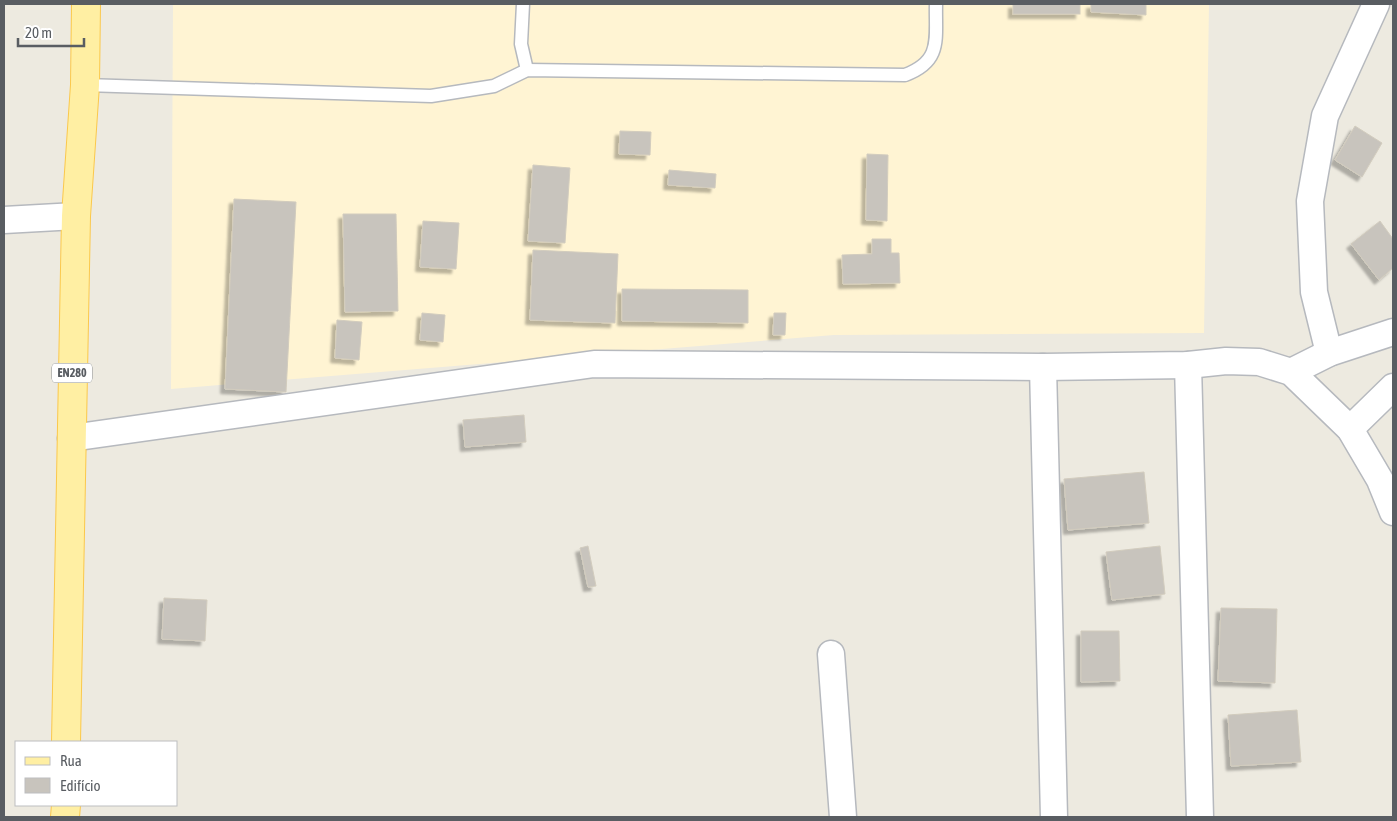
<svg xmlns="http://www.w3.org/2000/svg" width="1397" height="821" font-family="'Asap Condensed',sans-serif">
	<defs>
		<filter id="shadow"><feDropShadow dx="-4.5" dy="4.5" stdDeviation="1" flood-color="#0004"/></filter>
	</defs>
	<rect width="100%" height="100%" fill="#edeae0"/>
	<path fill="#fff4d3" d="M173,4H1209L1204,333L834,335L171,389Z"/>
	<g fill="#c8c4bd" stroke="#d2ccbe" filter="url(#shadow)">
		<rect x="1013" y="4" width="67" height="10"/>
		<path d="M1091,4H1146V15L1091,12Z"/>
		<path d="M1355,126L1382,143L1362,177L1335,160Z"/>
		<path d="M620,131L651,132L650,155L619,154Z"/>
		<path d="M867,154L888,155L887,221L866,220Z"/>
		<path d="M533,165L570,168L565,243L528,241Z"/>
		<path d="M669,170L716,174L715,188L668,185Z"/>
		<path d="M234,199L296,202L286,392L225,389Z"/>
		<path d="M343,214H396L398,311L345,312Z"/>
		<path d="M423,221L459,223L456,269L420,267Z"/>
		<path d="M1380,221L1393,239V268L1379,280L1351,244Z"/>
		<path d="M872,239H891V253H899L900,283L843,284L842,255L872,254Z"/>
		<path d="M533,250L618,254L615,323L530,320Z"/>
		<path d="M622,289L748,290V323L622,321Z"/>
		<path d="M422,313L445,315L443,342L420,340Z"/>
		<path d="M774,313H786L785,335H773Z"/>
		<path d="M337,320L362,322L359,360L335,358Z"/>
		<path d="M524,415L526,442L465,447L463,420Z"/>
		<path d="M1144,472L1149,523L1068,530L1064,479Z"/>
		<path d="M588,546L596,586L588,587L580,548Z"/>
		<path d="M1160,546L1165,594L1112,600L1106,552Z"/>
		<path d="M164,598L207,600L205,641L162,639Z"/>
		<path d="M1221,608L1277,609L1275,683L1218,681Z"/>
		<path d="M1081,631H1119L1120,681L1081,682Z"/>
		<path d="M1297,710L1301,762L1231,766L1228,715Z"/>
	</g>
	<g fill="none" stroke-linecap="round" stroke-linejoin="round">
		<defs>
			<g id="lane">
				<path d="M523,4L521,44L527,70"/>
				<path d="M85,85L431,96L494,86L527,70L905,75C943,61 935,38 936,4"/>
			</g>
			<g id="street">
				<path d="M4,220L76,216"/>
				<path d="M1329,353L1314,292L1310,201L1325,116L1376,4"/>
				<path d="M1188,365L1200,817"/>
				<path d="M1043,367L1054,817"/>
				<path d="M1291,372L1329,353L1393,332"/>
				<path d="M1350,429L1393,387"/>
				<path d="M71,438L594,364L1043,367L1188,365L1226,361L1259,362L1291,372L1350,429L1380,480L1393,512"/>
				<path d="M831,654L843,817"/>
			</g>
			<g id="primary">
				<path d="M66,742L76,216L85,85L86,4"/>
				<path d="M65,817L66,805"/>
			</g>
		</defs>
		<use href="#lane" stroke="#b6b9be" stroke-width="15"/>
		<use href="#street" stroke="#b6b9be" stroke-width="29"/>
		<use href="#primary" stroke="#fbc84b" stroke-width="30"/>
		<use href="#lane" stroke="#fff" stroke-width="12"/>
		<use href="#street" stroke="#fff" stroke-width="26"/>
		<use href="#primary" stroke="#ffefa3" stroke-width="28"/>
	</g>
	<g text-anchor="middle" dominant-baseline="central" stroke-width="5" stroke-linejoin="round" paint-order="stroke">
		<rect fill="#fff" stroke="#8b8e91" stroke-width="1" x="52" y="363.5" width="40" height="19" rx="4"/>
		<g font-size="12" font-weight="bold" fill="#595d62">
			<text x="72" y="373">EN280</text>
		</g>
	</g>
	<rect width="1397" height="821" fill="none" stroke="#595d62" stroke-width="10"/>
	<rect x="15" y="741" width="162" height="65" fill="#ffffff" stroke="#bdbec0"/>
	<rect x="25" y="757" width="25" height="8" fill="#ffefa3" stroke="#bdbec0"/>
	<text x="60" y="766" font-size="15" fill="#595d62">Rua</text>
	<rect x="25" y="778" width="25" height="15" fill="#c8c4bd" stroke="#bdbec0"/>
	<text x="60" y="791" font-size="15" fill="#595d62">Edifício</text>
	<path d="M18 38v8h66v-8" fill="none" stroke="#595d62" stroke-width="2.5"/>
	<text x="25" y="38" font-size="15" fill="#595d62" stroke="#ffffff" stroke-width="4" paint-order="stroke">20 m</text>
</svg>
